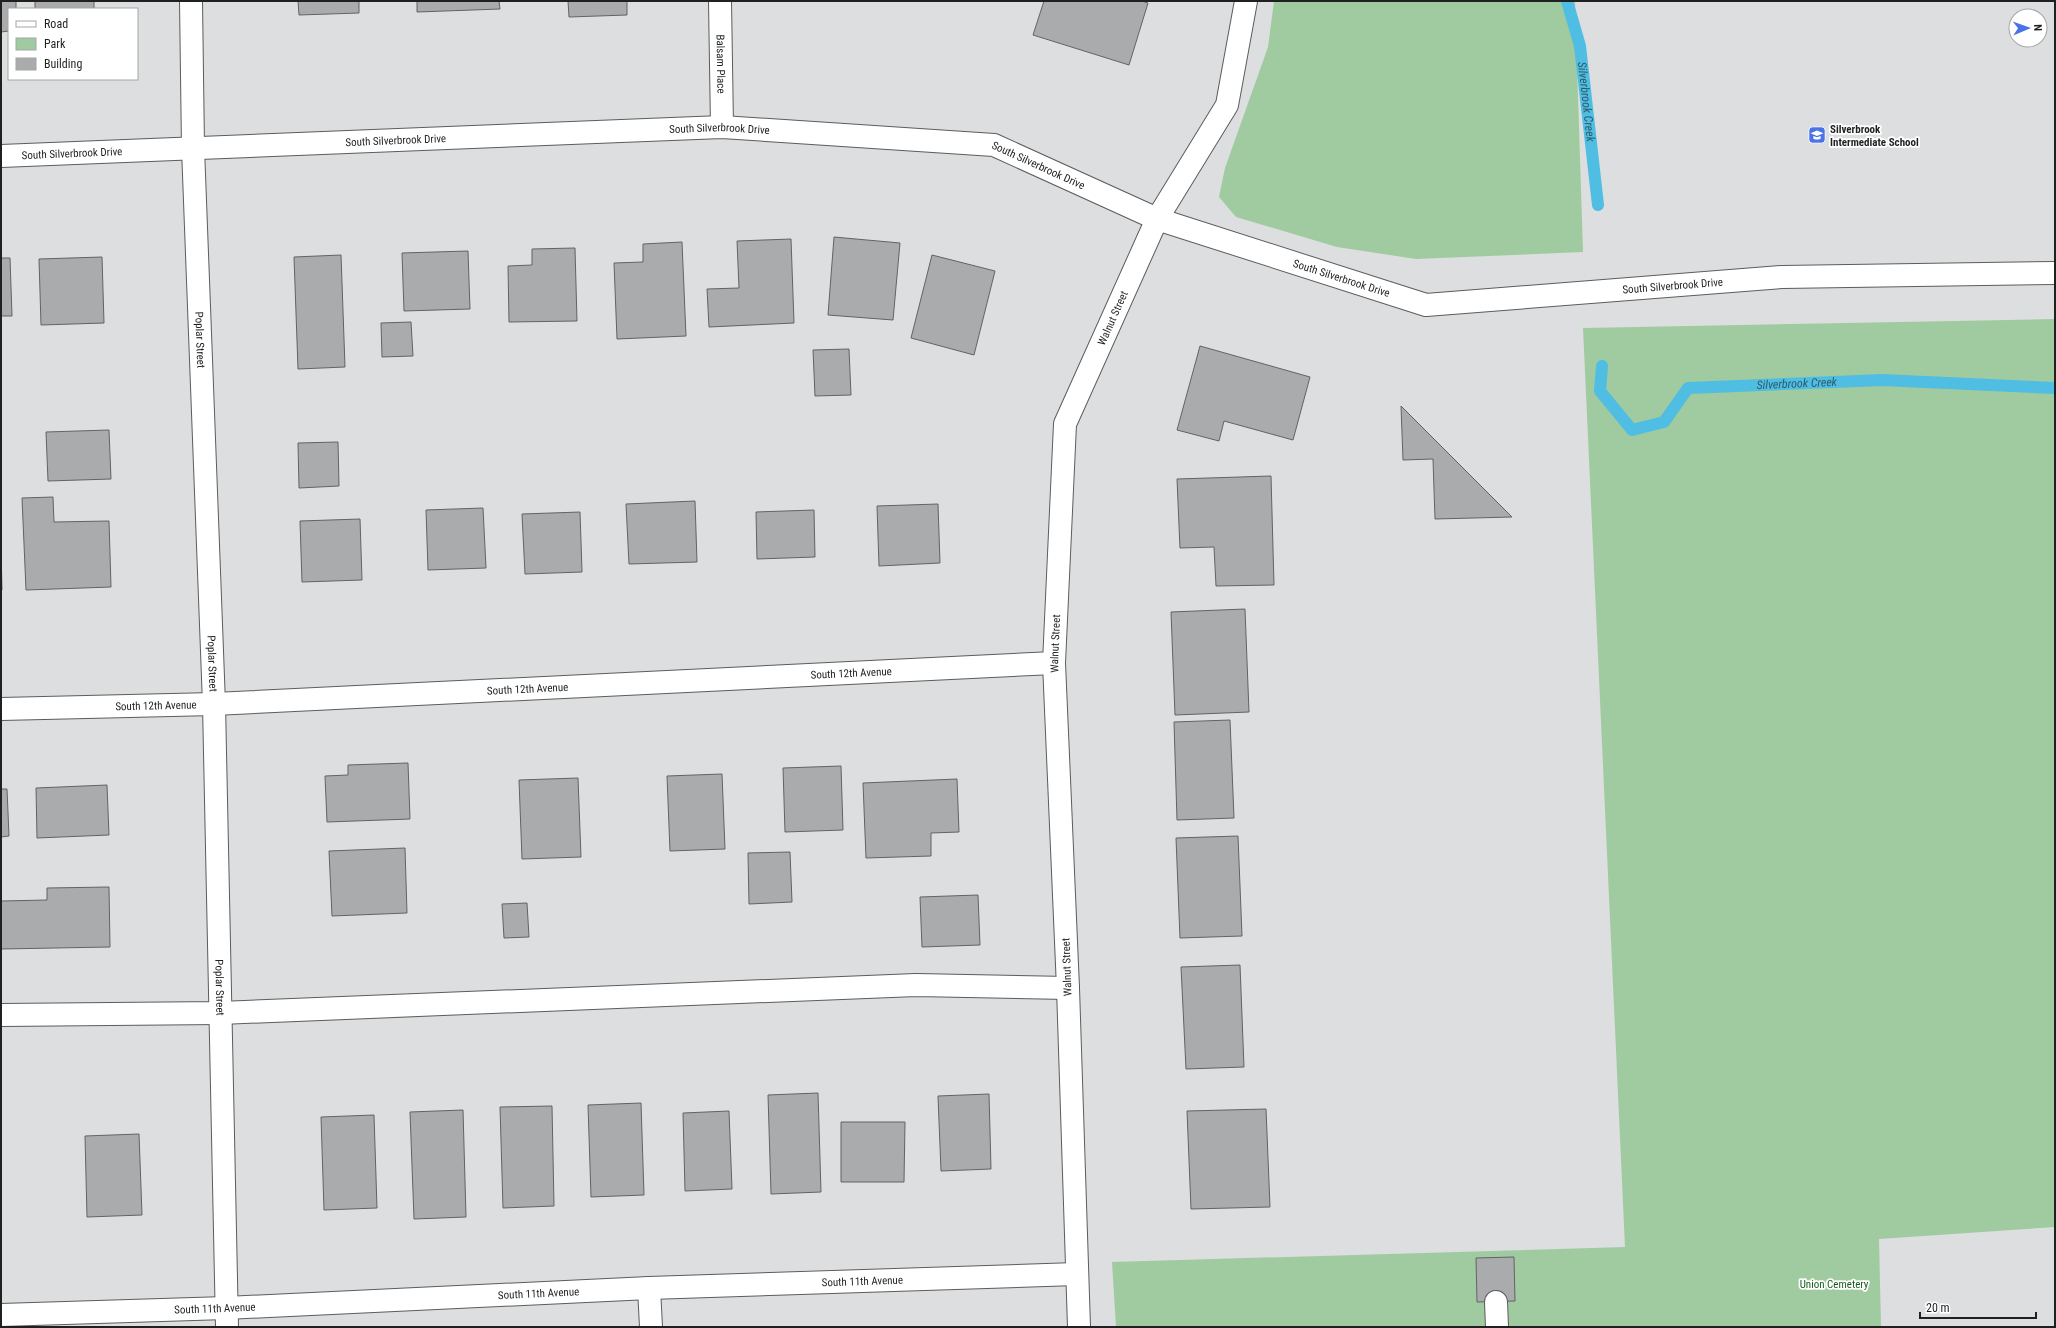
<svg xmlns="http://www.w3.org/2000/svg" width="2056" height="1328" font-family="'Roboto Condensed',sans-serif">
	<rect width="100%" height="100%" fill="#dddedf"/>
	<g fill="#a0cba0">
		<path d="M1274,1H1575L1583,252L1416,259L1337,247L1236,217L1219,197L1225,168L1268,47Z"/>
		<path d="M2055,319V1227L1879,1239L1881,1327H1116L1112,1262L1625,1247L1583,328Z"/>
	</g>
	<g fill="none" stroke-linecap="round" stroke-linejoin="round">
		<g stroke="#50bde2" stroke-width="12">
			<path id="s1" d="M1567,1L1580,46L1598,205"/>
			<path id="s2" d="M1602,366L1600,391L1632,430L1664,422L1688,388L1882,380L2055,388"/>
		</g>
	</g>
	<g fill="#aaabac" stroke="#626364">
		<path d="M1,1H16V9H9V31L1,32Z"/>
		<rect x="35" y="1" width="59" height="8"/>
		<path d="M298,1H359V13L299,15Z"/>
		<path d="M417,1H499L500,9L417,12Z"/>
		<path d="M568,1H627V15L569,17Z"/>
		<path d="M1044,1H1142L1148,3L1129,65L1033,35Z"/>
		<path d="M834,237L900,243L893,320L828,315Z"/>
		<path d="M791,239L794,323L709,327L707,289L739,288L737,241Z"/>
		<path d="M682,242L686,336L617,339L614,263L643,262V244Z"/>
		<path d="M575,248L577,321L509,322L508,266L532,265V249Z"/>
		<path d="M468,251L470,309L404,311L402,253Z"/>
		<path d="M341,255L345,367L298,369L294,257Z"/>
		<path d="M932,255L995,271L974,355L911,338Z"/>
		<path d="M102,257L104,323L41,325L39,259Z"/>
		<path d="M1,258H10L12,316H1Z"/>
		<path d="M411,322L413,356L382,357L381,323Z"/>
		<path d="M1200,346L1310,377L1293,440L1224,421L1219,441L1177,430Z"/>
		<path d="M849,349L851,395L815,396L813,350Z"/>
		<path d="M1401,406L1512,517L1435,519L1433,459L1403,460Z"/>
		<path d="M109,430L111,479L48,481L46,432Z"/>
		<path d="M338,442L339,486L299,488L298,443Z"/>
		<path d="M1271,476L1274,585L1216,586L1214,547L1180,548L1177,479Z"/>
		<path d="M53,497L54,522L109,521L111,587L26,590L22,498Z"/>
		<path d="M695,501L697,562L629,564L626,504Z"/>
		<path d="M938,504L940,563L879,566L877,506Z"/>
		<path d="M483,508L486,568L428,570L426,510Z"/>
		<path d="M814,510L815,557L757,559L756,512Z"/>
		<path d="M580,512L582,572L525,574L522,514Z"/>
		<path d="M360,519L362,580L302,582L300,521Z"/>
		<path d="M1,550L2,590H1Z"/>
		<path d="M1245,609L1249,712L1175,715L1171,612Z"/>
		<path d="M1230,720L1234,818L1177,820L1174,722Z"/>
		<path d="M408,763L410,819L327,822L325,776L348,775V765Z"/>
		<path d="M841,766L843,830L785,832L783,768Z"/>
		<path d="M722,774L725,849L670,851L667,776Z"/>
		<path d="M578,778L581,857L522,859L519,780Z"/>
		<path d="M957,779L959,832L931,833V856L866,858L863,783Z"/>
		<path d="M107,785L109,835L37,838L36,788Z"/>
		<path d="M1,789H7L9,836L1,837Z"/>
		<path d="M1238,836L1242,936L1180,938L1176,838Z"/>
		<path d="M405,848L407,913L332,916L329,851Z"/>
		<path d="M790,852L792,902L749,904L748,853Z"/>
		<path d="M109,887L110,947L1,949V901L47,900V888Z"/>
		<path d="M978,895L980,945L922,947L920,897Z"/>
		<path d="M527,903L529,937L504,938L502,904Z"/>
		<path d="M1240,965L1244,1067L1186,1069L1181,967Z"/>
		<path d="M818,1093L821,1192L771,1194L768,1095Z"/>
		<path d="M989,1094L991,1169L941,1171L938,1096Z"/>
		<path d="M641,1103L644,1195L591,1197L588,1105Z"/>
		<path d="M552,1106L554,1206L503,1208L500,1107Z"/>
		<path d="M1266,1109L1270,1207L1191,1209L1187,1111Z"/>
		<path d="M463,1110L466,1217L414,1219L410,1112Z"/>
		<path d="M729,1111L732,1189L685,1191L683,1113Z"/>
		<path d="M374,1115L377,1208L324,1210L321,1117Z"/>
		<path d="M841,1122H905L904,1182H841Z"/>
		<path d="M139,1134L142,1215L87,1217L85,1136Z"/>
		<path d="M1514,1257L1515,1301L1477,1302L1476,1258Z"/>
	</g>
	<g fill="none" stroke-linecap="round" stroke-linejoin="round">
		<defs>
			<g id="service">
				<path d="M1,1015L220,1013L916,985L1068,988"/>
				<path d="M649,1288L651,1327"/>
				<path d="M1496,1302L1497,1327"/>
			</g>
			<g id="minor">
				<path id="s3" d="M191,1L193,148L214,704L227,1327"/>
				<path id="s4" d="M720,1L722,127"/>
				<path id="s5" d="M1,156L722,127L994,145L1157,219L1426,305L1782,277L2055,273"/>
				<path id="s6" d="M1,709L214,704L1054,663"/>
				<path id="s7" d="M1,1315L226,1308L649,1288L1076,1274"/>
				<path id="s8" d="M1079,1327L1068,988L1054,663L1065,424L1157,219L1227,105L1246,1"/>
			</g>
		</defs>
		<use href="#service" stroke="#5b5c5d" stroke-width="24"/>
		<use href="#minor" stroke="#5b5c5d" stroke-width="24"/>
		<use href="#service" stroke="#fff" stroke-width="22"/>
		<use href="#minor" stroke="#fff" stroke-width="22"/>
	</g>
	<defs>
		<symbol id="school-square" viewBox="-11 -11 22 22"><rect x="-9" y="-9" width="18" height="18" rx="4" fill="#4b73e6" stroke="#fff"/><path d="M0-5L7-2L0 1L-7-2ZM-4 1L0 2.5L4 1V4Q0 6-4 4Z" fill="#fff"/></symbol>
	</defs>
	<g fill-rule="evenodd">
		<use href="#school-square" x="1807" y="125" width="20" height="20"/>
	</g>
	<g text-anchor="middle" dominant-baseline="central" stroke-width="3.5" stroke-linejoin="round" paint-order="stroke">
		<g font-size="11" fill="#1f2020" stroke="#fff">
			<text stroke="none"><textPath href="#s4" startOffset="63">Balsam Place</textPath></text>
			<text stroke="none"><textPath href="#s5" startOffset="719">South Silverbrook Drive</textPath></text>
			<text stroke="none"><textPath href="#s5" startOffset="395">South Silverbrook Drive</textPath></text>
			<text stroke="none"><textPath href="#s5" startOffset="71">South Silverbrook Drive</textPath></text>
			<text stroke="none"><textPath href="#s5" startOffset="1043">South Silverbrook Drive</textPath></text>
			<text stroke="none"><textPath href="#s5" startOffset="1367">South Silverbrook Drive</textPath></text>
			<text stroke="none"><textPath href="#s5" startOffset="1703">South Silverbrook Drive</textPath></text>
			<text stroke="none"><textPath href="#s8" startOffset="1020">Walnut Street</textPath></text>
			<text stroke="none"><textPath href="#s3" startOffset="339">Poplar Street</textPath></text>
			<text stroke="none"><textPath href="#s8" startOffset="684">Walnut Street</textPath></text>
			<text stroke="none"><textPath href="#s3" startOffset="663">Poplar Street</textPath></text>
			<text stroke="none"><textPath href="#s6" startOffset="851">South 12th Avenue</textPath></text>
			<text stroke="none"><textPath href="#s6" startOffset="527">South 12th Avenue</textPath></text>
			<text stroke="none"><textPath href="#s6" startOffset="155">South 12th Avenue</textPath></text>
			<text transform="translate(1067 967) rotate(-92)">Walnut Street</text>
			<text stroke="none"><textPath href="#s3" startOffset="987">Poplar Street</textPath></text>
			<text stroke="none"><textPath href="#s7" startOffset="862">South 11th Avenue</textPath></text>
			<text stroke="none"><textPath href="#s7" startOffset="538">South 11th Avenue</textPath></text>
			<text stroke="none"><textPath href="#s7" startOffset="214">South 11th Avenue</textPath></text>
		</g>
		<g font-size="11" font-weight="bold" fill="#1f2020" stroke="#fff" text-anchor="start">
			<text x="1830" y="129">Silverbrook<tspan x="1830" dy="13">Intermediate School</tspan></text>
		</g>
		<g font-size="11" fill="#195b1f" stroke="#fff">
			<text x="1834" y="1284">Union Cemetery</text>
		</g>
		<g font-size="12" font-style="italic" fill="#2c5a6a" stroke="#fff">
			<text stroke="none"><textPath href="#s1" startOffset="103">Silverbrook Creek</textPath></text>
			<text stroke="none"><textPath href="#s2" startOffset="259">Silverbrook Creek</textPath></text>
		</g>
	</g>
	<rect width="2056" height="1328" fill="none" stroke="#1f2020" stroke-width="4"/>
	<rect x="8" y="8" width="130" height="72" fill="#ffffff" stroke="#a5a6a6"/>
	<rect x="16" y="21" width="20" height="6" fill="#ffffff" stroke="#a5a6a6"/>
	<text x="44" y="28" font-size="12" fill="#1f2020">Road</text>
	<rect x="16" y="38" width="20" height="12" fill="#a0cba0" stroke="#a5a6a6"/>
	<text x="44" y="48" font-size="12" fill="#1f2020">Park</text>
	<rect x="16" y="58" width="20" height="12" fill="#aaabac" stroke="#a5a6a6"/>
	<text x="44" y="68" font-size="12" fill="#1f2020">Building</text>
	<g transform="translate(2028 28) rotate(88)"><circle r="19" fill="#ffffff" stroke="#a5a6a6"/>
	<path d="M0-3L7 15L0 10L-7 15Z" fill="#4b73e6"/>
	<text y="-6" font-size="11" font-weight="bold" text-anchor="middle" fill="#1f2020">N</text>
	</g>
	<path d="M1920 1312v6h116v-6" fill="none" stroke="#1f2020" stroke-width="2"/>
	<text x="1926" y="1312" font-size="12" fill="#1f2020" stroke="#ffffff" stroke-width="3" paint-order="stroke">20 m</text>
</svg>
